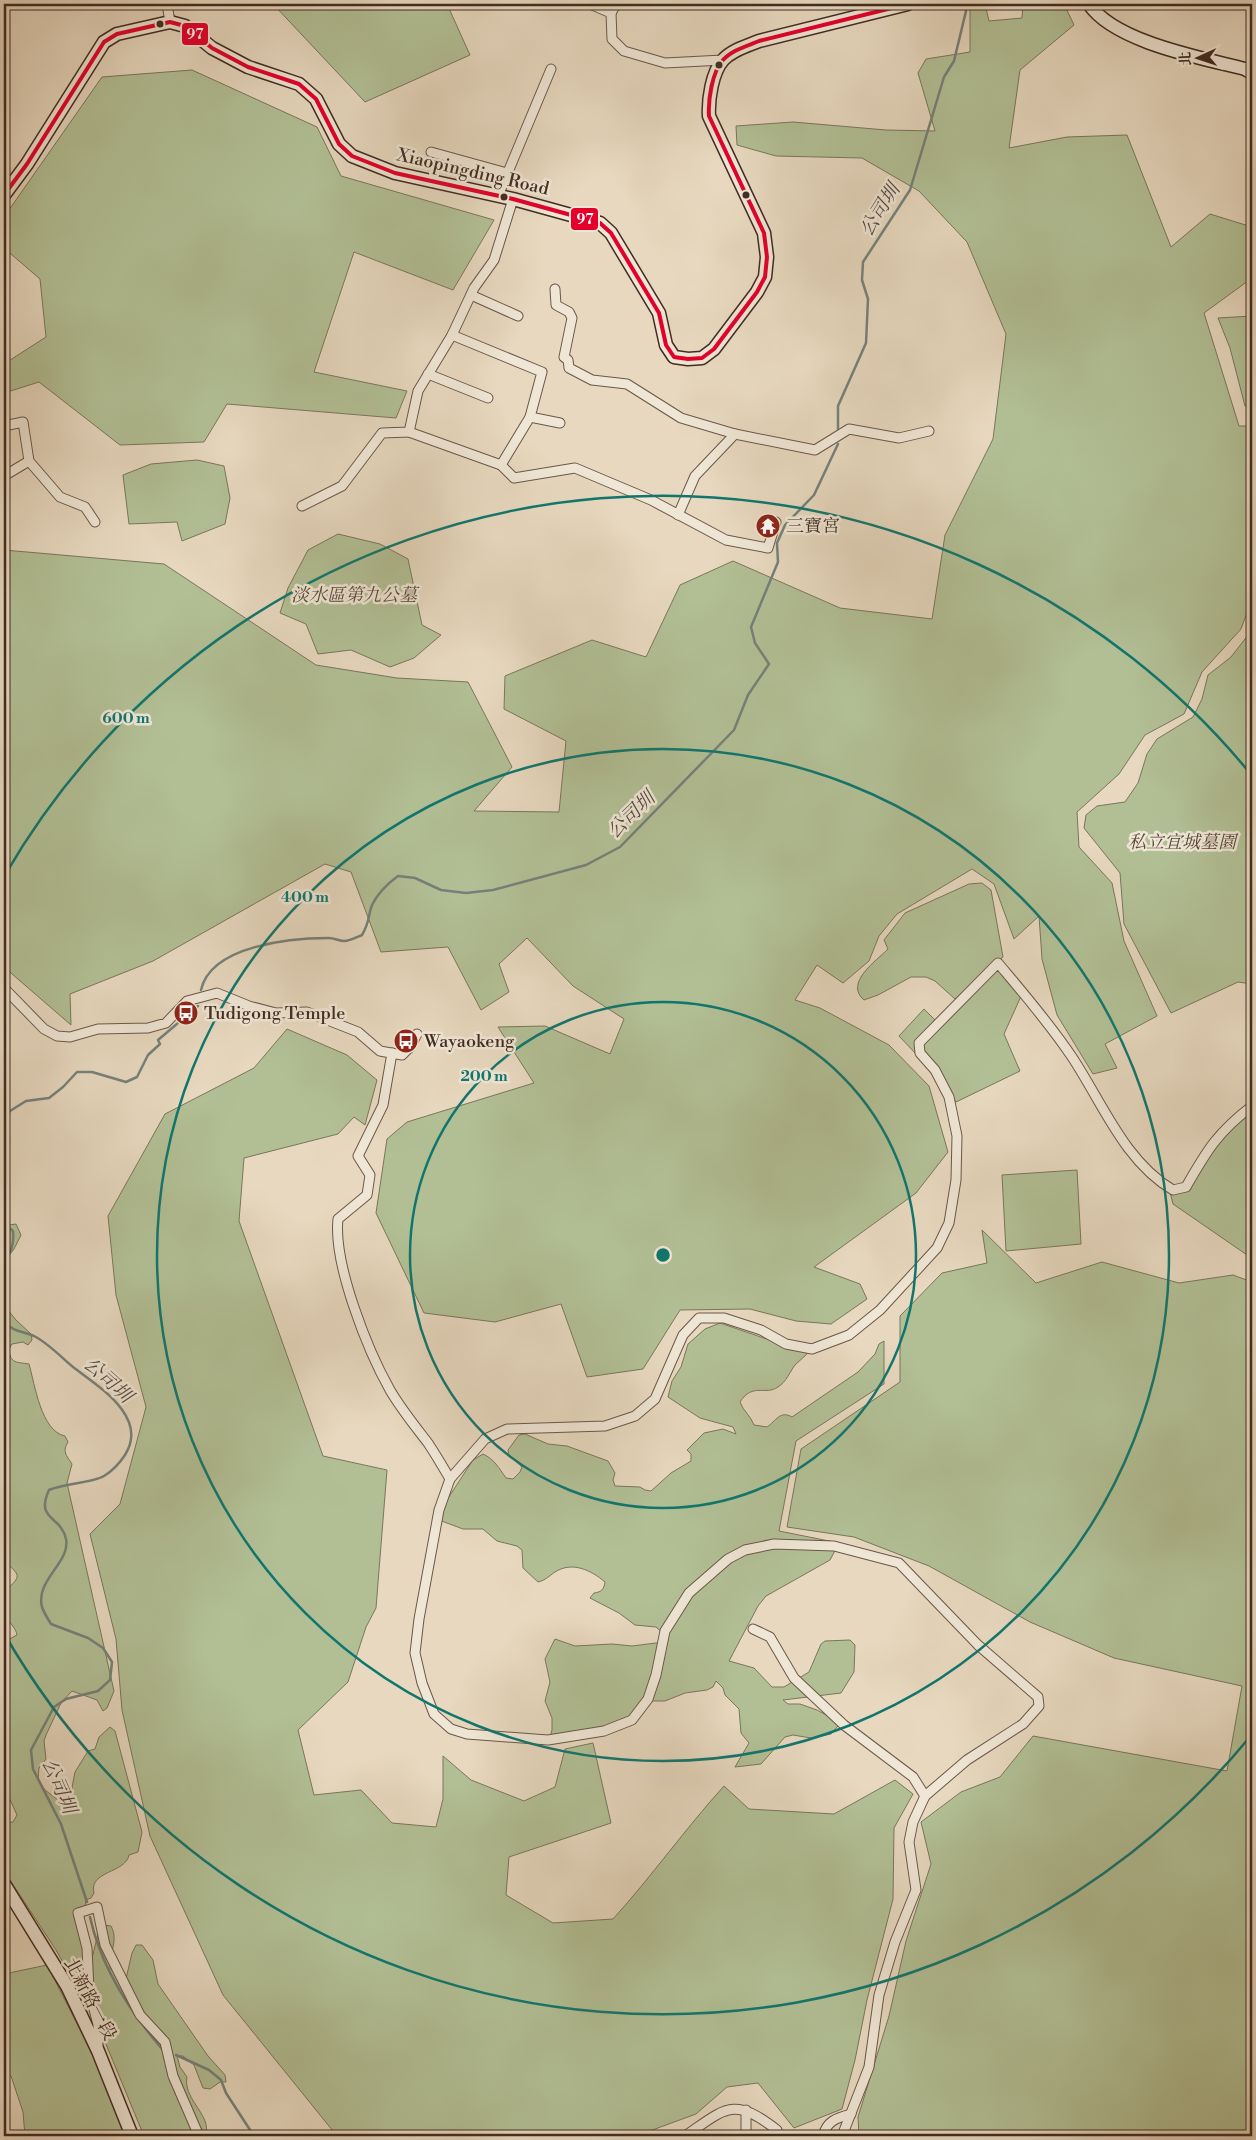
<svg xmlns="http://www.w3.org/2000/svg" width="1256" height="2140" font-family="'Libre Bodoni','Noto Serif TC',serif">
	<rect width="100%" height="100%" fill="#e7d8bf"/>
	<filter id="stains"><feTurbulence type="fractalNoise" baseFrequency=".004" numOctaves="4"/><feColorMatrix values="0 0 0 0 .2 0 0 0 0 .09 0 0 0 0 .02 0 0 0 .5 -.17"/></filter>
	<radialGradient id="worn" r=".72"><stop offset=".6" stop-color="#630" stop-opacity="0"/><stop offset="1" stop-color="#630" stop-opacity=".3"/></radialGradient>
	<g fill="#b2bf95" stroke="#7a765c">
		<path d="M273,4H447L470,55L365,102Z"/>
		<path d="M970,4H985L989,21L1022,18L1023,4H1064L1074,25L1020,70L1009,148L1067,137L1127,135L1171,247L1210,214L1252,227V278L1204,313L1239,426H1252V599L1241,629L1202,672L1184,714L1145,735L1119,774L1077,812L1079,847L1112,883L1124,941L1157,1016L1105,1044L1117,1068L1093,1074L1057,1015L1042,959L1039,916L1014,939L994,884L972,869L897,914L879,936L869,961L843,983L817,965L795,1000L820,1008L889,1045L929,1086L948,1152L916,1193L814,1267L860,1284L867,1299L831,1324L796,1321L750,1309L680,1310L643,1369L587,1377L561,1304L495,1322L424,1313L376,1213L387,1139L407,1122L534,1083L498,1027L545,1026L610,1054L624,1019L573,986L527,938L499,964L509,992L481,1010L448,947L381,952L351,872L325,864L153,961L70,994L71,1025L4,967V550L164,564L316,665L397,678L468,682L512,767L474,811L559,812L566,741L504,709L505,676L592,640L646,657L680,585L733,561L840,608L932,619L945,535L993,439L1006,334L967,242L919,191L862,158L776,156L737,145L736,126L793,122L886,130L935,131L918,73L926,59L970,52Z"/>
		<path d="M192,70L317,127L341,176L494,220L453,290L354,252L314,372L407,391L396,418L227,404L204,442L120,445L39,382L4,393V364L46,337L40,279L4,248V217L102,77Z"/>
		<path d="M1252,316V407L1245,406L1230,348L1218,318Z"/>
		<path d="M197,460L224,466L230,498L225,524L182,541L177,522L129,524L123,475L151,464Z"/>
		<path d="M338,534L380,544L408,559L422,625L441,635L414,658L390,667L351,650L318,654L306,624L280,613L288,588L308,550Z"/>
		<path d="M1252,630V984L1238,982L1171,1013L1124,924L1120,873L1084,828L1086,815L1097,806L1125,802L1138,783L1147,754L1157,739L1193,717L1202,699L1208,675L1231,657Z"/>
		<path d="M982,883L991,890L1003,957L955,999L935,981L926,977H911L878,995L864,1000C844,983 876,961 888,949L884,940L905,913L969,884Z"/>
		<path d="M999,966L1022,994L1004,1034L1020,1071L956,1102L921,1046Z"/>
		<path d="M924,1009L937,1022L916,1054L899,1036Z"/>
		<path d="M287,1029L347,1055L377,1080L365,1125L354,1117L338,1134L244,1158L239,1221L323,1456L387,1470L376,1608L366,1627L348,1682L298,1730L314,1795L361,1790L392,1823L436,1827L443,1799V1756L471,1780L524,1801L555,1787L565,1749L593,1743L611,1823L509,1857L506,1895L553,1923L613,1919C652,1876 685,1829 724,1786L749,1809L834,1814L895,1780L913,1794L894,1828L893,1899L867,2000L855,2060L842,2109L794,2128L758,2083L727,2087L696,2114L636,2136H337L223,1995L150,1836L122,1710L116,1639L90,1534L120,1504L146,1407L116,1295L108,1216L165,1114L254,1068Z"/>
		<path d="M1252,1109V1257H1250L1173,1204L1170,1192L1183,1190L1217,1142Z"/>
		<path d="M1077,1170L1081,1244L1006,1251L1002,1175Z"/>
		<path d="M4,1222L9,1225L16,1224L21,1235L14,1249L4,1262Z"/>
		<path d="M982,1230L1036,1283L1102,1262L1179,1283L1233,1275L1252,1282V2136H859L858,2117L889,2016L906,1941L931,1864L921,1822L961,1792L1000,1777L1033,1736L1227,1771L1242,1686L1114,1658L1030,1622L929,1566L854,1537L787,1527L801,1449L900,1382V1316L942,1273L987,1263Z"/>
		<path d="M4,1310H8L16,1320L31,1334L32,1340L28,1345L23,1342L12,1344L9,1349C10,1364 17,1362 29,1364C35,1385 41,1431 65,1436L68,1442C62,1451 66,1455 72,1464L67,1483L114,1691L107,1708L103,1711L97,1700L72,1691L61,1703L46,1735L44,1741L46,1759L39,1768L38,1780L45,1790L58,1800L70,1798L75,1772L88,1751L95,1749L99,1737L110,1727L115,1731L142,1832L138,1852L129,1855C126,1873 88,1871 94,1893L91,1898L86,1900L81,1937L92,1958L99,1930L104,1925L111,1926C119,1941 109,1952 110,1968L120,1979L125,1983L132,1953L136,1945H142L153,1960L158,1984L208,2056L225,2075L226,2082H220L210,2089L203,2088L194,2065L183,2056H177L180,2067L187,2077C184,2094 199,2106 205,2121C207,2125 206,2131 208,2136H144L96,2020L56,1950L4,1871V1823L13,1822L17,1815L4,1786V1642L17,1635C16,1628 10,1624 7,1617C4,1609 4,1602 4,1593C19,1576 24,1578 4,1561L5,1533L4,1529Z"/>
		<path d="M720,1323L784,1345L804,1343L807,1348V1354C803,1358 799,1361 795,1365C789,1373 787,1381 778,1387C765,1396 753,1382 740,1402C743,1411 751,1416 754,1425L767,1427C776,1421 780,1410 792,1417L858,1372L875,1354L879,1344L884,1341V1384L796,1441L779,1531L839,1543L830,1560L766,1596L758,1606L729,1661L754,1668L772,1687H784L809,1672L821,1644L825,1641L850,1640L855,1645L854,1672L841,1693L783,1700L788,1704H800L817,1710L828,1716L841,1715L844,1719L831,1734L811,1738L793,1735L785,1737L761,1764L735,1767L749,1743L741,1733L739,1709L725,1695L723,1688L716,1681L713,1687L707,1690L685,1693L665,1701H646L626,1725L550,1737L552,1730V1718L545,1701L550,1682L545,1659L555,1639L575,1646L612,1644L632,1646L656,1643L662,1644L665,1635L656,1627L635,1625L619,1613L590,1598L594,1593C601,1592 604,1590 605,1582C591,1570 572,1561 555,1572C549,1576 546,1580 538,1582L523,1568L522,1550L517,1546L497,1541L483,1529H463L439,1520L441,1509L473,1460L483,1454C494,1459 499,1468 506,1478L513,1479L520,1472L522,1467L509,1455L508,1450L519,1435L525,1434L548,1444L567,1446L608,1461L615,1473L613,1480L615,1486L640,1487L645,1490L651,1491L671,1473L691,1461V1454L687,1450L704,1433L723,1429L736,1434L733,1427L700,1418L668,1397L672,1381L681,1367L688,1344L705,1329Z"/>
		<path d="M47,1965L125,2117L132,2136H25L23,2112L11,2076L4,2072V1974Z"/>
	</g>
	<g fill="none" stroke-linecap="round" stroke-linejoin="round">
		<g stroke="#75817b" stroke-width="2.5">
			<path d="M838,429V406L866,343L868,299L862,280L863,262L910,190L944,77L954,61L966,11L965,4"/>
			<path d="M201,990C211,945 292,938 329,938C334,938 339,941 344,941C350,941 357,937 362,935C370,922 368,915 372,905C378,893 387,884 398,876L415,878L441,890L466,893L493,890L586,865L620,847L734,730L748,695L769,664L755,643L751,627L778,562L777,543L785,525L814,495L838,444"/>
			<path d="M4,1120L10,1111L26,1101L49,1098L63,1087L77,1072H92L126,1082L137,1077L148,1055L160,1044L158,1040L198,1006"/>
			<path d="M4,1224L13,1231C14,1242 12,1253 4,1261"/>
			<path d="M4,1322C14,1332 22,1331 34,1336C48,1343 61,1357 73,1367C99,1387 149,1417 125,1455C119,1464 114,1470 104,1476C93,1483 64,1483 49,1490C35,1521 61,1515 66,1539C71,1562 35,1580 42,1607C44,1613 48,1619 51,1624L88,1638L103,1648L112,1662L110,1680L98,1691L66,1699L54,1707L31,1750L33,1769L61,1824L87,1902"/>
			<path d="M90,1917C101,1967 130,2012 163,2050"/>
			<path d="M176,2055L209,2070L221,2080L226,2093L254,2136"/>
		</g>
		<defs>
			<g id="street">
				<path d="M167,4L170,22"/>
				<path d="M590,4L611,13L612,39L624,51L665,63L723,60"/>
				<path d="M611,13L616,4"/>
				<path d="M431,152L507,173"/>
				<path d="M498,196L551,69"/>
				<path d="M555,289L556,305L569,312L572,318L564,357L568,360L569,368L592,380L627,384L681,418L735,434L695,476L678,515"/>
				<path d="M471,295L518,316"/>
				<path d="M452,335L542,372L530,417L501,465"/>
				<path d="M428,374L488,398"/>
				<path d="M530,417L560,423"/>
				<path d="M4,426L23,422L29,461L60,497L85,507L95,522"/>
				<path d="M409,432L501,465L514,478L575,468L651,500L726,540L768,548L776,522"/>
				<path d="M735,434L815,450L849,429L899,438L929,431"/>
				<path d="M4,476L29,461"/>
				<path d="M302,506L342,486L382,433L409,432L418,391L452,335L474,288L494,260L513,199"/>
				<path d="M4,988L44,1029L57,1036L70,1037L98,1029L148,1028L166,1023L187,1001L217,993L249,1006L276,1013L307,1012L358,1032L380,1051L402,1055L410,1047L417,1034"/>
				<path d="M392,1053L383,1105L358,1156L370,1175L367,1195L338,1219C333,1264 368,1351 390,1390C401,1409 415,1426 428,1443C436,1455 443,1467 450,1479"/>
				<path d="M753,1629L770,1637L794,1678L844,1725L913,1777L925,1796"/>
				<path d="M98,2048V2025L89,1990L87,1948L78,1913L97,1907L105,1945L140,2015L165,2042L173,2076L199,2136"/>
				<path d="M746,2110V2136"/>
				<path d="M685,2136C726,2108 733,2096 777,2130L778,2136"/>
				<path d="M823,2136C827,2121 836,2118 851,2114"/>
				<path d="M842,2136L869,2067L879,1995L895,1942L916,1890L909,1842L913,1822L925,1796L967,1760L1023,1724L1039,1706L1038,1697L978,1645L899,1563L834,1546L774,1544L745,1550L728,1559L689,1593L665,1631L656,1675L648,1699L632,1720L604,1731L548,1740L467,1734L451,1729L434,1714L422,1683L415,1653L419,1619L439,1510L450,1479L485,1439L507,1429L605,1426L635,1416L655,1399L683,1335L699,1318H724L761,1330L786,1344L812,1349L849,1335L880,1310L937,1248L949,1223L956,1180L957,1136L949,1097L935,1070L920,1053L919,1043L998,963C1024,994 1050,1024 1072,1057C1102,1102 1124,1161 1173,1190L1186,1187C1207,1150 1218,1132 1252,1106"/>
			</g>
			<g id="secondary">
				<path d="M1089,4C1114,42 1202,58 1245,69L1252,73"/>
				<path d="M4,195L27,164L104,42L117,34L170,22L185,26L212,48L248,67L299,84L316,99L339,144L352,156L395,173L513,199L600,223L611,233L659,313L666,345L674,357L688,359L702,358L714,349L757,292L765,277L767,257L764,233L709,116C708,100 712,72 723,60C732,50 747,46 759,41L908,4"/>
				<path d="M4,1884L67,1986L98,2051L132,2136"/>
			</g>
		</defs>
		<use href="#street" stroke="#6b5749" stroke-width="11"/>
		<use href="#secondary" stroke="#422c22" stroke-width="15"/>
		<use href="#street" stroke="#efe6d5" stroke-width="9"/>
		<use href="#secondary" stroke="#efe6d5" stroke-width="12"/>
		<defs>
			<path id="bus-1" d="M4,195L27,164L104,42L117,34L170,22L185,26L212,48L248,67L299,84L316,99L339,144L352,156L395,173L513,199L600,223L611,233L659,313L666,345L674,357L688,359L702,358L714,349L757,292L765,277L767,257L764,233L709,116C708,100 712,72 723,60C732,50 747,46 759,41L908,4"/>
		</defs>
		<use href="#bus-1" stroke="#efe6d5" stroke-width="8"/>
		<use href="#bus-1" stroke="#e4002b" stroke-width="4"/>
	</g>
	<g fill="none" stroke="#0f766e" stroke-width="2.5">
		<circle cx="663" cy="1255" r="253"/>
		<circle cx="663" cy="1255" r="506"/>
		<path d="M1249 1738A760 760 0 0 1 5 1635M5 875A760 760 0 0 1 1249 772"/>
	</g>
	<defs>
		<symbol id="temple-disc" viewBox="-11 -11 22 22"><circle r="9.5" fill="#8f2418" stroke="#efe6d5"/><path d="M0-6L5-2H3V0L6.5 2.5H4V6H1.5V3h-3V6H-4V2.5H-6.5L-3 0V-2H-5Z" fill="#fff"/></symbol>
		<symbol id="bus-disc" viewBox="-11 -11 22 22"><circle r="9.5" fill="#8f2418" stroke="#efe6d5"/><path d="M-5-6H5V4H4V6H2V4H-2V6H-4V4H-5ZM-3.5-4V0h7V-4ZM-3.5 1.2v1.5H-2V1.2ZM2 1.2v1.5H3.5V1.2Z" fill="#fff"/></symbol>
	</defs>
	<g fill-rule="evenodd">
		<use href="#temple-disc" x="754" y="512" width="28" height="28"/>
		<use href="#bus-disc" x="172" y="999" width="28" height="28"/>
		<use href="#bus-disc" x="392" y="1027" width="28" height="28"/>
	</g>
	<g fill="#422c22" stroke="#efe6d5" stroke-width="2">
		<circle cx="160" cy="24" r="4.5"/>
		<circle cx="719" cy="65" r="4.5"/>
		<circle cx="746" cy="195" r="4.5"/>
		<circle cx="504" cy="197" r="4.5"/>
	</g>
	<g text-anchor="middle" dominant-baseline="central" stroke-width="5" stroke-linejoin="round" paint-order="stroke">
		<g font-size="18" fill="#422c22" stroke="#efe6d5">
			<text transform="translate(473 172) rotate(13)">Xiaopingding Road</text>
			<text transform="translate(90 1999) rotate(62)">北新路一段</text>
		</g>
		<g font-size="18" fill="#422c22" stroke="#efe6d5" text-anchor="start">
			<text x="786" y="526">三寶宮</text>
			<text x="204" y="1013">Tudigong Temple</text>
			<text x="424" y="1041">Wayaokeng</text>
		</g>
		<g font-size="18" font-style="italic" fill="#584939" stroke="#efe6d5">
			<text x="354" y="595">淡水區第九公墓</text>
			<text x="1182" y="842">私立宜城墓園</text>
		</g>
		<g font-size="19" font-style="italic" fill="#534840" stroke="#efe6d5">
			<text transform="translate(880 210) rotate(-58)">公司圳</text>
			<text transform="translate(631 815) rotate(-44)">公司圳</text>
			<text transform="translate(108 1380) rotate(42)">公司圳</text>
			<text transform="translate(59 1786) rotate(67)">公司圳</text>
		</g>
	</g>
	<circle cx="663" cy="1255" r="8" fill="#0f766e" stroke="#efe6d5" stroke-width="2.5"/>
	<g font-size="15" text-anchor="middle" font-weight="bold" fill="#0f766e" stroke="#efe6d5" stroke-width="5" stroke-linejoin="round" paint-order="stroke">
		<text x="126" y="723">600 m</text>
		<text x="305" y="902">400 m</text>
		<text x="484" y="1081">200 m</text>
	</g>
	<g stroke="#efe6d5" stroke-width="2">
		<rect x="181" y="22" width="28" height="24" rx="5" fill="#e4002b"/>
		<rect x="570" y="207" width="29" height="24" rx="5" fill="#e4002b"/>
	</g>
	<g font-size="14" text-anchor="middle" font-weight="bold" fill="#fff">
		<text x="195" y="39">97</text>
		<text x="585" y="224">97</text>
	</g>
	<rect width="1256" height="2140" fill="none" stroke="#e7d8bf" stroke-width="20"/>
	<rect x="5" y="5" width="1246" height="2130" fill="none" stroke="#422c22" stroke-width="2.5"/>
	<rect x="10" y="10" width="1236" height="2120" fill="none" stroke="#422c22"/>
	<g transform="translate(1198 58) rotate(267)" stroke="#efe6d5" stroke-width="4" paint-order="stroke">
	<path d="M0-4L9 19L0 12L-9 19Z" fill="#422c22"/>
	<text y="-8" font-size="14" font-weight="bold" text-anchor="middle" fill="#422c22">北</text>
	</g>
	<rect width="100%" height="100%" filter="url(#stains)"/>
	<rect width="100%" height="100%" fill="url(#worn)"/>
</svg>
